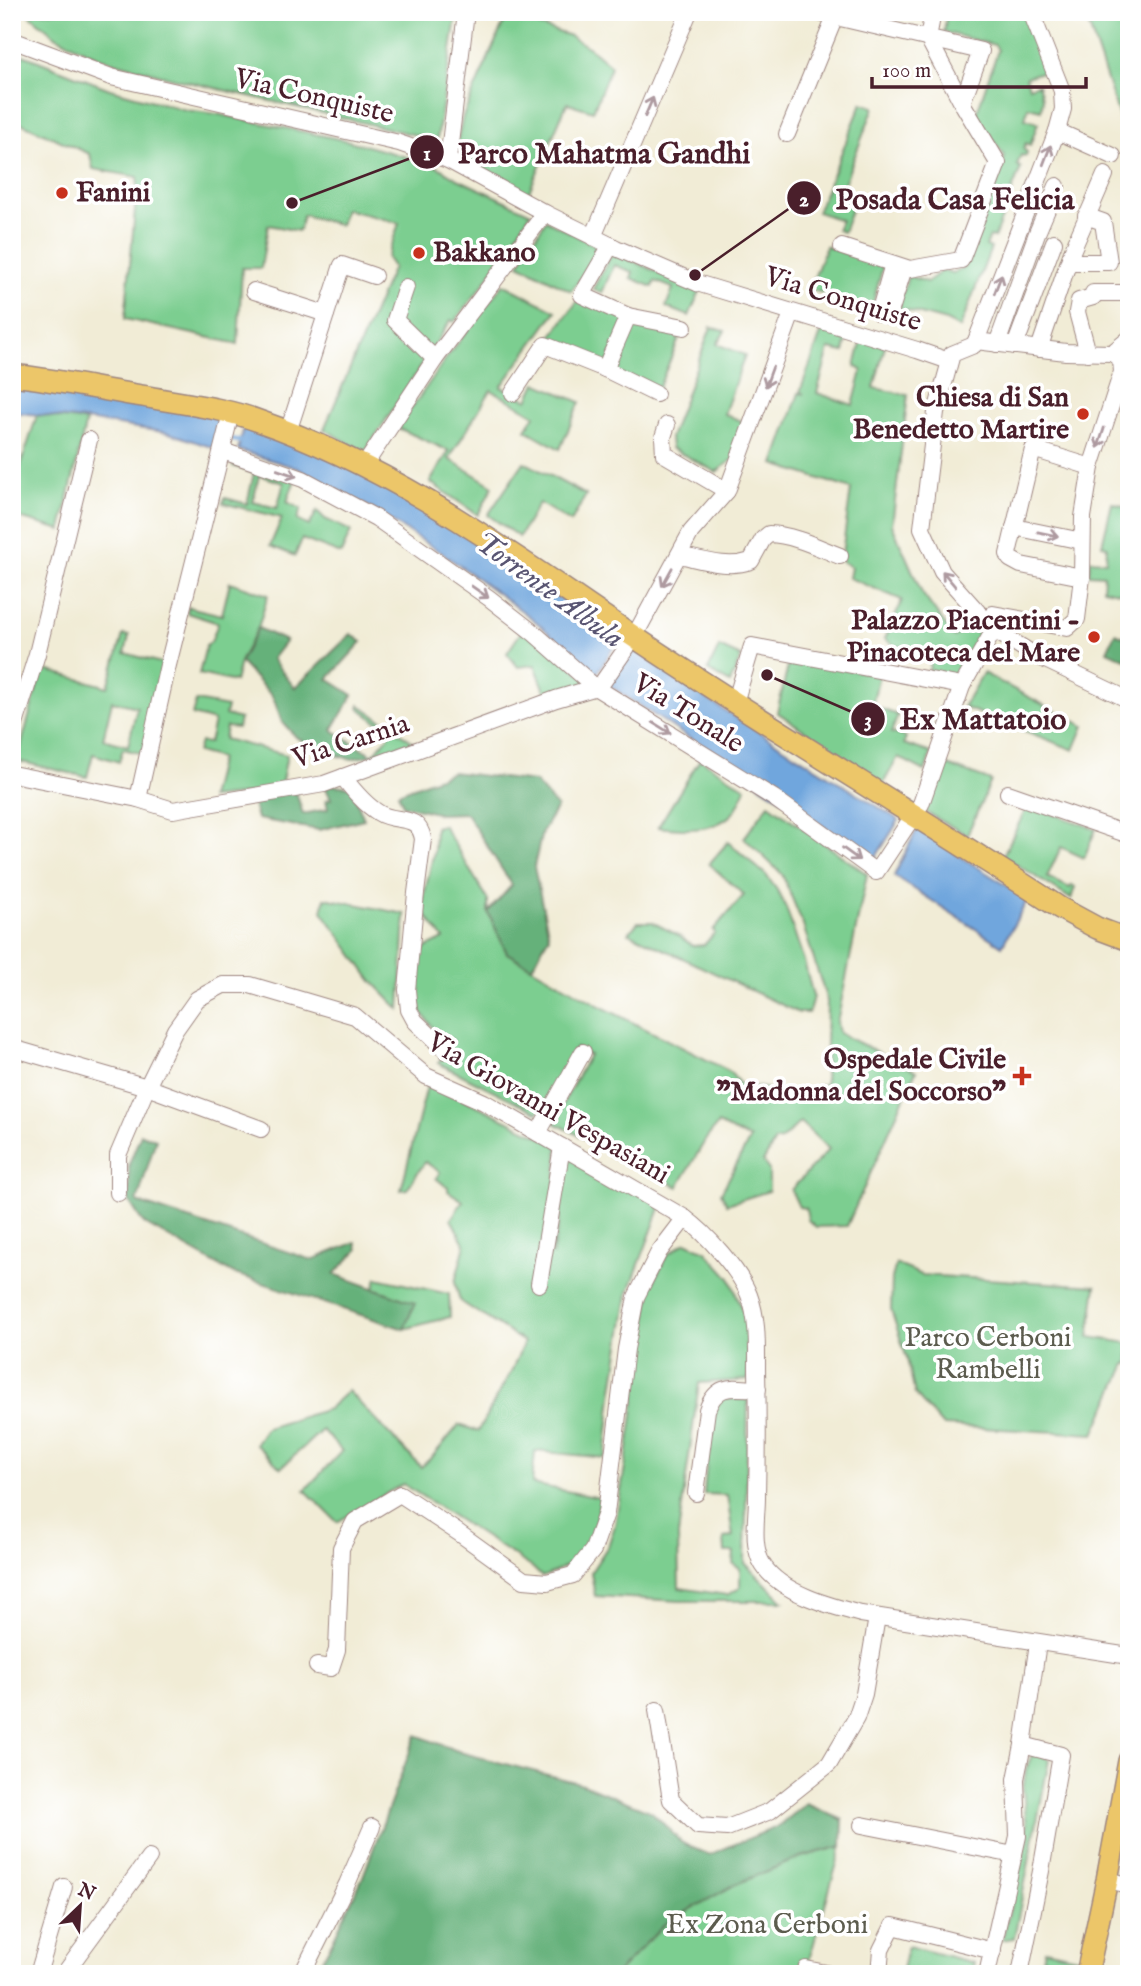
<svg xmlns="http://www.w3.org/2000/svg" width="1141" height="1986" font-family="'IM FELL English',serif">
	<rect width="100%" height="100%" fill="#fff"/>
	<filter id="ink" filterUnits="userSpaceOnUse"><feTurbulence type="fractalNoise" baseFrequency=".0143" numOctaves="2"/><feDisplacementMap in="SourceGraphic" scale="14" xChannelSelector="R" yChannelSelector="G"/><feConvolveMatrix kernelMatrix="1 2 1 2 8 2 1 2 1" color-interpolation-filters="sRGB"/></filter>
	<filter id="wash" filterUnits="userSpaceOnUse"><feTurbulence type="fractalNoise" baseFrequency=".00686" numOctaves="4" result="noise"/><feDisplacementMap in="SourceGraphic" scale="28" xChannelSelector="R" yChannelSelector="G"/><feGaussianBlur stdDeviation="1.57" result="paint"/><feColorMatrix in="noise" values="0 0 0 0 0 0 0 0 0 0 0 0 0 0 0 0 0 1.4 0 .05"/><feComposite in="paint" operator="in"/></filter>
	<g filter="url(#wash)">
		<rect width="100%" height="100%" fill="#f1ecd6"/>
		<g fill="#7cce90" stroke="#63765e" stroke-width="2" fill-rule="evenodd">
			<path d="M26,12H457L437,140L172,78L100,58L57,37Z"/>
			<path d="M947,12H1027L1048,70L1026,77L1029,87L1038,84L1043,100L1041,110L1028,107L1025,119L1038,123L1030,145L1026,143L1023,149L1027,152L1026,156L1021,155L1017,165L1021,168L1006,205L1003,204L999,213L1003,215L994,238L990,237L986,246L991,248L960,328L946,321L898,308L908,276L927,282L943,270L953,273L963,269L1005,157L976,115L998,50L995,45L944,32Z"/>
			<path d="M1086,12H1129V154L1119,116L1086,17Z"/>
			<path d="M507,15L570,36L590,48L611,66L593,111L567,103L528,194L480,170L462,156L457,142L463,116Z"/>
			<path d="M23,55L110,89L186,110L217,114L349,141L414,159L438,167L456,178L531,213L483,285L454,322L451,320L365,452L324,429L393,267L387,258L399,223L345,209L340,225L303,215L299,231L268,225L261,268H242L238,344L125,319L138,177L93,169L90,154L12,119V74Z"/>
			<path d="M862,103L874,107L838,199L853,205L843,232L837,230L841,220L817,212Z"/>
			<path d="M546,220L602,249L571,291L519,264Z"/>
			<path d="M826,246L883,266L871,310L810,289Z"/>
			<path d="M613,252L700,291L689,316L666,307L673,288L655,281L653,287L631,278L633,272L614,265L602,293L593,289Z"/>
			<path d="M503,284L556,311L501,387L528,400L536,383L580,402L560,449L526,430L535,415L491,390L449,459L493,486L478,515L430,482L449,451L398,428L445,360Z"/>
			<path d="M582,295L628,316L605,369L545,345Z"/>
			<path d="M636,318L684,327L656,394L611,372Z"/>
			<path d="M711,327L725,331L717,344L745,355L724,414L747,423L735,458L716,472L671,448L670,438Z"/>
			<path d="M823,328L848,336L844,352L829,349L817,393L853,405L862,371L855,366L862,339L885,346L874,388L908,395L892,525L922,593L954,637L971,627L980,636L973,654L956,676L929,672L931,655L911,651V648L895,646L885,639L902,600L849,578L851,567L841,561L851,489L774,464L799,393L804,394L800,392Z"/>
			<path d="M37,415L86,421L61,530L12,516V493Z"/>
			<path d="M234,461L295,480L287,502L301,509L297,520L309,526L317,511L325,519L351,531L341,554L302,539L295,556L270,546L282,518L223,503L225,498L247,504L254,473L233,466ZM259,475L284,483L277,508L253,502Z"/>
			<path d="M524,462L586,495L571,522L539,503L519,537L488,515Z"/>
			<path d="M1112,503L1129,508V594L1103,589L1104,575L1089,574L1090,560L1106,561L1107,546L1102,545Z"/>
			<path d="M230,582L268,595L258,628L240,662L235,682L199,674L206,646L211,642L218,623L187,613L188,607L222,615Z"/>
			<path d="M525,626L595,687L549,701L535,665L518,667L507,653Z"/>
			<path d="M123,635L129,636L125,653L168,665L148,755L123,749L119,762L93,754L87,777L17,761L42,669L108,687ZM112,701L137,707L128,746L103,739Z"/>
			<path d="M719,647L741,657L730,683L708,670Z"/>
			<path d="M790,658L879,675L872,706L898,715L891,733L906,737L904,744L931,753L925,771L898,757L883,784L777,712Z"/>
			<path d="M983,673L1084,726L1074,750L963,707Z"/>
			<path d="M196,701L227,707L225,715L240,719L238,728L226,727L224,739L287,755L280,791L210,798L220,758L197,752L200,742L209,743L214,721L192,715Z"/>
			<path d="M360,705L413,742L373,755L391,733L359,708Z"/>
			<path d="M700,759L746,788C742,796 739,807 733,813C714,833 682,830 658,827Z"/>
			<path d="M942,763L991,781L967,835L925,812Z"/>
			<path d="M769,804L867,874L837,1023L839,1033L916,1071L847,1226L816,1227L808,1220L806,1208L799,1207L791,1190L829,1149L800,1122L781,1140L775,1141L763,1162L769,1170V1191L727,1204L721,1193L750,1139L718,1124L706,1139L678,1187L553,1122L589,1055L576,1048L538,1113L438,1063L453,1040L433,1028L415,1003L414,982L419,951L444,939L421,909L434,851L435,827L443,825L488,900V912L507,953L600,1006L729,1071L740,1084L792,1093L825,1084L827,1001L802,922L782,874L744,838Z"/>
			<path d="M1028,805L1096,829L1084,858L1061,847L1047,877L1070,888L1072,885L1075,887L1071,899L1003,856Z"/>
			<path d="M728,842L766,875L777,890L786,908L804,961L813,996L809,1013H799L629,933L638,922H652L676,934L693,946L704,945L715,933L713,930L744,895L709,864Z"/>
			<path d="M325,898L405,914L400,1010L372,981L322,911Z"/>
			<path d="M428,1082L558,1145L552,1256L559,1221L565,1149L662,1203L628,1294L612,1395L605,1458L535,1451L532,1484L600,1498C594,1542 586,1561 542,1577L533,1568L403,1484L337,1522L305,1490L342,1451L322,1430L281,1468L255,1444L266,1428L328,1409L348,1391L421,1467L433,1456L459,1425L478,1431L512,1370L524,1342L460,1301L455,1282L465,1245L451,1219L463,1201L448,1191V1188L436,1178L440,1172L425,1162L407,1189L401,1190Z"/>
			<path d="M686,1242L706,1251L730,1278L748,1324V1380L699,1383L678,1535L679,1588L727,1595L740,1588V1569L733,1564L734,1552H725L724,1538L733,1537L727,1495L704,1494L711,1413L719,1399H748L745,1563L783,1601H679L595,1596L591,1572L608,1546L615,1525L627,1456L650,1297L649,1292L667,1255Z"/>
			<path d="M896,1264L922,1275L1096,1286L1089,1337L1129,1343V1364H1126L1094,1434L943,1426L915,1394L907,1359L891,1310L892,1278Z"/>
			<path d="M377,1278L449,1294L450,1317L404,1329L414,1303L374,1288Z"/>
			<path d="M1038,1753L1049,1760L1014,1938L1002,1940L1028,1839L1023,1789L1026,1769L1032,1755Z"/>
			<path d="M842,1846L805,1974H616L666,1923L736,1884L801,1857Z"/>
			<path d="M908,1946L974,1963L972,1974H909L901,1972Z"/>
			<path d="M1045,1950L1081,1958L1078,1974H1040Z"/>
		</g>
		<g fill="#65b17a" stroke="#586852" stroke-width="2">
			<path d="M258,628L286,641L272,659L295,688L351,634L362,642L328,679L353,695L332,730L373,755L351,759L323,752L297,738L282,722L273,697L240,662Z"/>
			<path d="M1115,633L1129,639V661L1107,651Z"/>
			<path d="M452,772L535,782L557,807L542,832L534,867L549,936L532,967L507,953L488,912L512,885L466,813L440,814L403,805L398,793Z"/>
			<path d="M324,784L351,787L364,819L319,830L257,819L251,796L295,789L303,814L328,809L326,800L331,799Z"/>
			<path d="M141,1134L156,1139L137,1202L312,1260L356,1242L358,1250L334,1274L415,1303L404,1329L232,1273L143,1223L129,1201V1164Z"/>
			<path d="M416,1735L463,1753L583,1784L652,1812L682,1843L709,1855L779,1826L806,1804L843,1820L842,1846L801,1857L736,1884L666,1923L616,1974H314L332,1942L362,1879Z"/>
		</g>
		<g fill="#6fa6dd" stroke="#5c6284" stroke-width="2">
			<path d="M12,383L230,419L223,451L169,433L93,421L12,412Z"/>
			<path d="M245,422L390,483L620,637L596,675L533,619L445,555L367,506L297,468L238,450Z"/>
			<path d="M633,648L689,688L899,820L874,860L607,684Z"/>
			<path d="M917,829L1028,899L1002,946L894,876Z"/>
		</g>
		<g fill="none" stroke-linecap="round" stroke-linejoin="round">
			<path stroke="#6fa6dd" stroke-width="4.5" d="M227,438L246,443"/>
		</g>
	</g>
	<g filter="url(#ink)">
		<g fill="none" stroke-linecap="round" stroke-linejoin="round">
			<defs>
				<g id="minor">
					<path d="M815,12L981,51L962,103"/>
					<path d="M12,40L111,77L399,143L448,160L545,213L616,248L697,283L917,350L949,361"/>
					<path d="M1057,131L1113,156"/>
					<path d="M787,134L835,17"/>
					<path d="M448,160L466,12"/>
					<path d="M593,237L689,12"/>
					<path d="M842,247L910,269L961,260L998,163L962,103L928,38L933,12"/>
					<path d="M1069,262H1109L1103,222L1086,216"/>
					<path d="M406,287L395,320L435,359"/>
					<path d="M254,291L326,314"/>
					<path d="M879,313L893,264"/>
					<path d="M628,316L684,327"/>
					<path d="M889,316L904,268"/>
					<path d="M976,341L1057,131L1063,109L1062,91L1031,12"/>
					<path d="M997,344L1037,233L1057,186"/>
					<path d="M1015,346L1054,242"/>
					<path d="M1039,349L1073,249L1105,175"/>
					<path d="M1088,353L1077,312L1079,301L1093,297V293H1129"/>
					<path d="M1112,353L1066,352L976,341L974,345L952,354L936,412L922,528L942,572L994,630L1033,654L1129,700"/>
					<path d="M1112,353L1129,339"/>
					<path d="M605,369L656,394"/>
					<path d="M513,393L545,345L605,369L628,316L582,295L611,245"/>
					<path d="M667,425L663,437L664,454L727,491"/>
					<path d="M288,432L342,265L374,276"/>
					<path d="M223,451L303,479L376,518L489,598L535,634L595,687L774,798L876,872L921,804L962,686L994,630"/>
					<path d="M364,466L435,359L545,213"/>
					<path d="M1014,527L1082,541"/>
					<path d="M679,555C703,560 727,569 751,561L763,539L769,534C794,535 817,547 840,556"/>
					<path d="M1082,577L1021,565L1010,559L1008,554L1033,449L1091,467"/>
					<path d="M994,630L993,614L1067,628L1077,619L1082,577L1083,517L1091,467L1122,372L1121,360L1112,353"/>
					<path d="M735,703L752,646L962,686"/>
					<path d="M12,734L37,654L89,440"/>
					<path d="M12,774L138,799L173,810L324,784L556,699L600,686L634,637L691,532L727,491L792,313"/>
					<path d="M343,777C353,790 365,805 379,813C396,824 418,812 423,839L416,893L407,990L409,1010L415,1021L446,1051"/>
					<path d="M1008,793L1129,835"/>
					<path d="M138,799L168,665L231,413"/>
					<path d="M12,1048L147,1087L261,1129"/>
					<path d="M538,1133L583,1052"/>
					<path d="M118,1193V1155L147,1087L175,1030L197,999L223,985H250L355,1016L426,1076L484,1102L685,1218"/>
					<path d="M539,1284L562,1147"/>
					<path d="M696,1493L707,1410C717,1382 733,1388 758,1389"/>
					<path d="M317,1666L331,1668L337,1650L341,1548L355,1521L400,1494L459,1533L524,1580L547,1582L573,1575L593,1550L606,1513L626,1349L636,1297L659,1252L685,1218C706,1233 740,1271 749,1295C758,1319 757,1344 757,1369C758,1412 758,1454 757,1497C757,1518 751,1546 763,1565C781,1593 830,1606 861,1614L1129,1656"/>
					<path d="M657,1710L671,1800L698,1826L727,1828L770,1811L829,1764L856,1718L864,1694L877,1617"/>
					<path d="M862,1825L1014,1855"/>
					<path d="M1107,1880L1129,1885"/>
					<path d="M806,1969L831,1974"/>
					<path d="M38,1974L64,1887"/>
					<path d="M64,1974L149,1858"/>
					<path d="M302,1974L347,1884L372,1827"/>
					<path d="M879,1974L881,1950L893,1926L993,1951"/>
					<path d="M987,1974L1018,1836L1016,1779L1023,1745L1038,1643"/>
					<path d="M1020,1974L1041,1871L1061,1755L1023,1745"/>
				</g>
				<g id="major">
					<path d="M12,375C58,380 103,390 148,397C185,404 224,408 259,421C409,473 535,572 666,658C796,744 930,823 1060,908L1097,928L1129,940"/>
					<path d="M1087,1974L1107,1880L1129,1761"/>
				</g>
			</defs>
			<use href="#minor" stroke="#9e8680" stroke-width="18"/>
			<use href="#major" stroke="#9e8680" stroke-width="24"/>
			<use href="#minor" stroke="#fff" stroke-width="16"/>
			<use href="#major" stroke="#ecc669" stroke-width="21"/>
		</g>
		<defs><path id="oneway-shaft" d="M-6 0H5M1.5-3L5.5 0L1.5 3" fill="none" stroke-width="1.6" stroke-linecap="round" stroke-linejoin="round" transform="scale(1.75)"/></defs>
		<g stroke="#ae9aa0">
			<use href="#oneway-shaft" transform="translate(649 107) rotate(-67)"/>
			<use href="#oneway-shaft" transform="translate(1047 155) rotate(-69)"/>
			<use href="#oneway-shaft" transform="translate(998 284) rotate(-69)"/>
			<use href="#oneway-shaft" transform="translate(769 377) rotate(110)"/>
			<use href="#oneway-shaft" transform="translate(1101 438) rotate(108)"/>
			<use href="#oneway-shaft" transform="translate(287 473) rotate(19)"/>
			<use href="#oneway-shaft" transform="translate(1048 534) rotate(12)"/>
			<use href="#oneway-shaft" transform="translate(667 577) rotate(119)"/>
			<use href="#oneway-shaft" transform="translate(949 579) rotate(-130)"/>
			<use href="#oneway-shaft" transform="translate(480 592) rotate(35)"/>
			<use href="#oneway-shaft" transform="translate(662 728) rotate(32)"/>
			<use href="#oneway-shaft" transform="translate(851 854) rotate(36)"/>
		</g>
	</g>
	<g fill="#c8321e" stroke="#fff" stroke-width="2.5">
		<circle cx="62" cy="193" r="7"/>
		<circle cx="419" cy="253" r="7"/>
		<circle cx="1083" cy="414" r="7"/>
		<circle cx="1094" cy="637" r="7"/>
		<path d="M1018.5 1065.5h7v7h7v7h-7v7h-7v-7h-7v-7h7z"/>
	</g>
	<g text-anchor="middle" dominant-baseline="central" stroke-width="7" stroke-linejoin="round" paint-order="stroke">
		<g font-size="28" fill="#4a1f2b" stroke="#fff">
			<text transform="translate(314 97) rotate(13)">Via Conquiste</text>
			<text transform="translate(843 300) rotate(17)">Via Conquiste</text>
			<text transform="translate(688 714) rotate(32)">Via Tonale</text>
			<text transform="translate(351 742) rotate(-18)">Via Carnia</text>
			<text transform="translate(548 1109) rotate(30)">Via Giovanni Vespasiani</text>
		</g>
		<g font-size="28" font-weight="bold" fill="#4a1f2b" stroke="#fff" text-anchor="end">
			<text x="76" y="193" text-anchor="start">Fanini</text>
			<text x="433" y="253" text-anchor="start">Bakkano</text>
			<text x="1069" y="398">Chiesa di San<tspan x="1069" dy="32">Benedetto Martire</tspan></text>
			<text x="1080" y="621">Palazzo Piacentini -<tspan x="1080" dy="32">Pinacoteca del Mare</tspan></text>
			<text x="1006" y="1060">Ospedale Civile<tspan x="1006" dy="32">"Madonna del Soccorso"</tspan></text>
		</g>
		<g font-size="28" fill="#5c5c4e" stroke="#fff">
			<text x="988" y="1338">Parco Cerboni<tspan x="988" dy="32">Rambelli</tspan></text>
			<text x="767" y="1925">Ex Zona Cerboni</text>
		</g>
		<g font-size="30" font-style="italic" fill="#595572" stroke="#fff">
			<text transform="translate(549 591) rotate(36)">Torrente Albula</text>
		</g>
	</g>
	<path fill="none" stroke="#4a1f2b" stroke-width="2.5" d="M292 203L427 152M695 275L804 198M767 675L868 719"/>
	<g fill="#4a1f2b" stroke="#fff" stroke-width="2.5">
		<circle cx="292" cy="203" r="7"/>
		<circle cx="695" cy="275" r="7"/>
		<circle cx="767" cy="675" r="7"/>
		<circle cx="427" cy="152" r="18"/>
		<circle cx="804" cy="198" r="18"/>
		<circle cx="868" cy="719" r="18"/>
	</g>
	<g font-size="21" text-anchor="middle" font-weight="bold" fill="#fff">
		<text x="427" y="160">1</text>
		<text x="804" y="206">2</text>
		<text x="868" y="726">3</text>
	</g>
	<g font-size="30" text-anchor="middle" font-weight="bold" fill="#4a1f2b" stroke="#fff" stroke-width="7" stroke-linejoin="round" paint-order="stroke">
		<text x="604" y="163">Parco Mahatma Gandhi</text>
		<text x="955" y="209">Posada Casa Felicia</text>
		<text x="983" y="729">Ex Mattatoio</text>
	</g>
	<rect width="1141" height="1986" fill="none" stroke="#fff" stroke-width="42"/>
	<g transform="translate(80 1906) rotate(25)" stroke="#ffffff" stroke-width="5" paint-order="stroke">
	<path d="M0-5L12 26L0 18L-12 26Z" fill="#4a1f2b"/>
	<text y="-10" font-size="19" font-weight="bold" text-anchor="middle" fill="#4a1f2b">N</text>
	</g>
	<path d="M872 77v10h214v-10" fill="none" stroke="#4a1f2b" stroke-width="3.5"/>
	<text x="882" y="77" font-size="21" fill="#4a1f2b" stroke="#ffffff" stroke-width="5" paint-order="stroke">100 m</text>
</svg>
